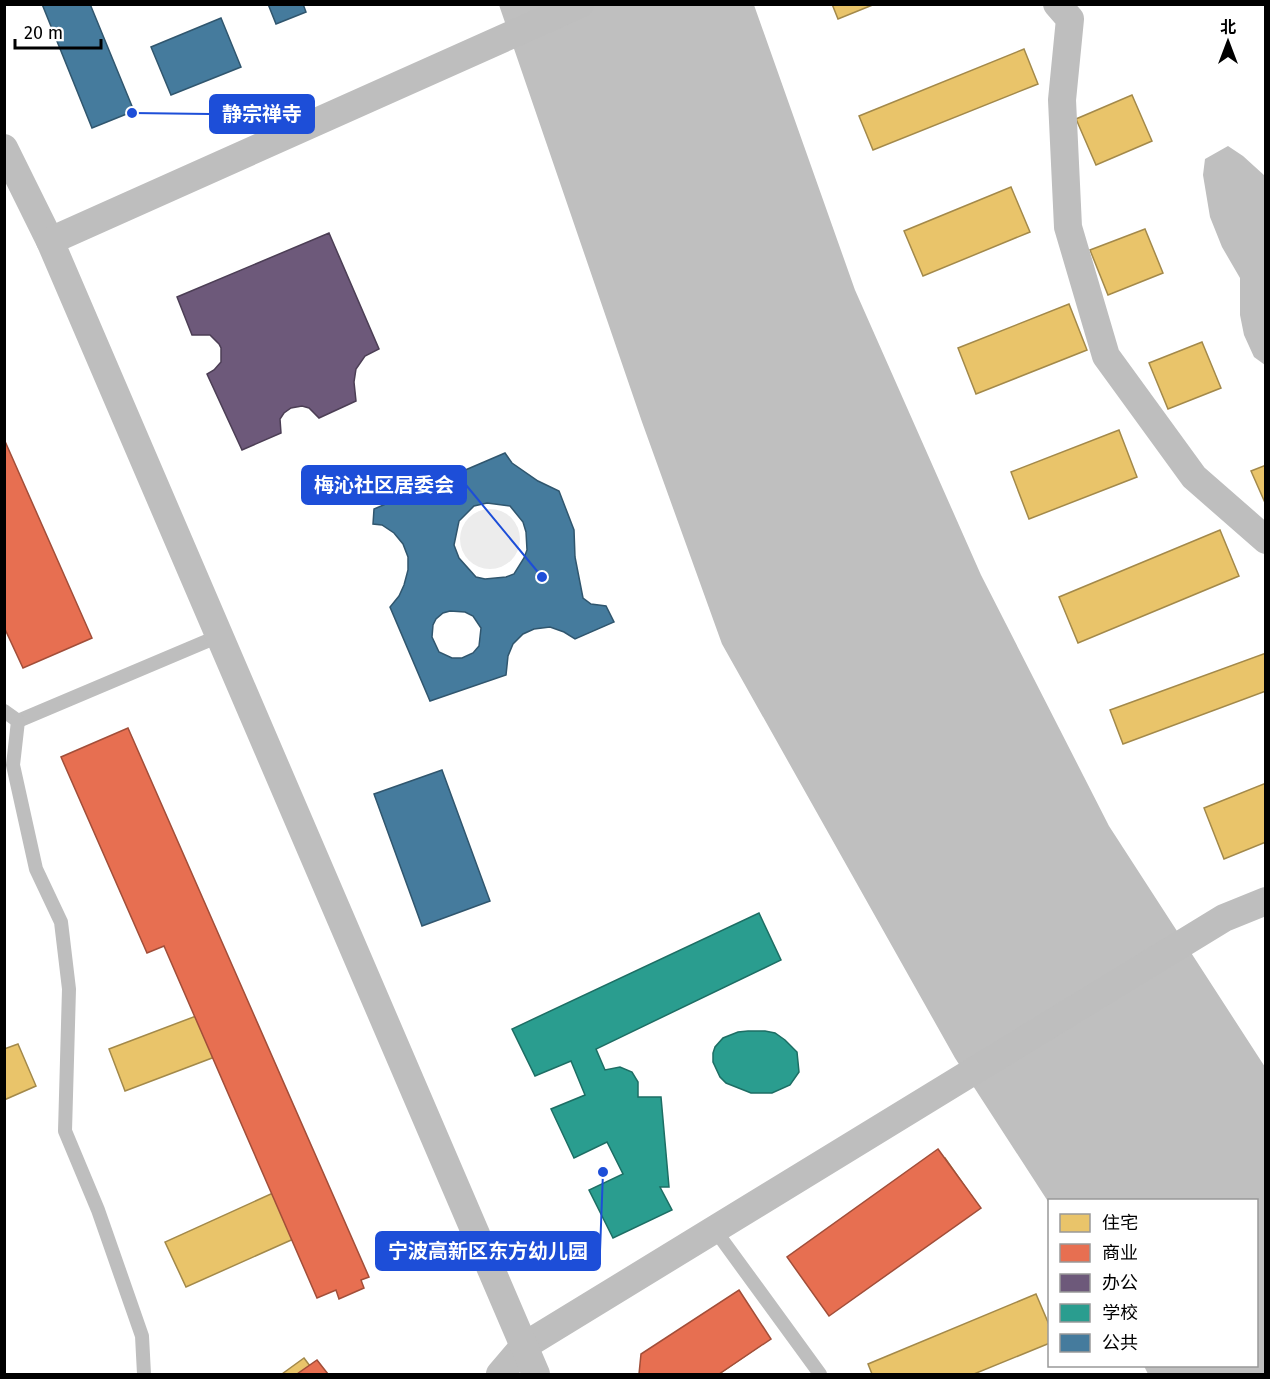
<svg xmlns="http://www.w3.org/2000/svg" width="1270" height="1379" font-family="'Fira Sans','Noto Sans SC',sans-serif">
	<rect width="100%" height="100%" fill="#fff"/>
	<circle fill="#ececec" cx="490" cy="539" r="30"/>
	<g fill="#bfbfbf">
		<path d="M499,5H754L855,290L981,575L1109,826L1265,1067V1374H1148L1144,1366H1256V1200H1050L1049,1203L955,1058L722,644L642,422Z"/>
		<path d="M1228,146L1243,156L1265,176V365L1254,357L1244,335L1240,315V278L1222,247L1210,217L1203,175L1205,159Z"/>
	</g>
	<g fill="#e9c46a" stroke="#a3894a" stroke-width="1.5">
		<path d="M832,4H875L838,19Z"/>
		<path d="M1024,49L1038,84L873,150L859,116Z"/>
		<path d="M1132,95L1152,141L1096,165L1076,119Z"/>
		<path d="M1011,187L1030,232L923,276L904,231Z"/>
		<path d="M1145,229L1163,273L1108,295L1090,250Z"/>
		<path d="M1069,304L1087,350L976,394L958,348Z"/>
		<path d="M1202,342L1221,388L1168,409L1149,363Z"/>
		<path d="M1119,430L1137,477L1029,519L1011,472Z"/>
		<path d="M1266,465V505L1251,471Z"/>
		<path d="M1220,530L1239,576L1078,643L1059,597Z"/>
		<path d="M1266,653V691L1123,744L1110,710Z"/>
		<path d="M1266,783V842L1224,859L1204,808Z"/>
		<path d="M241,999L257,1041L125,1091L109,1049Z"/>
		<path d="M18,1044L36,1086L4,1100V1049Z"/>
		<path d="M945,1158L973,1198L834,1294L806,1254Z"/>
		<path d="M315,1174L336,1220L186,1287L165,1242Z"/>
		<path d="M1036,1294L1050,1327V1343L974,1374H872L868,1364Z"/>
		<path d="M738,1313L761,1345L719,1374H650Z"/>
		<path d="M304,1358L316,1374H282Z"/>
	</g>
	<g fill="#e76f51" stroke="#a24e39" stroke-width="1.5">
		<path d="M4,439L92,638L23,668L4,627Z"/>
		<path d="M128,728L369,1277L361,1280L364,1288L339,1299L336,1290L317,1298L164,946L147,953L61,757Z"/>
		<path d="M938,1149L981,1208L829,1316L787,1257Z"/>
		<path d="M739,1290L771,1339L719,1374H639L641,1354Z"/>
		<path d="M317,1360L328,1374H297Z"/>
	</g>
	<path fill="#6d597a" stroke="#4c3e55" stroke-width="1.5" d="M329,233L379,349L365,356L356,369L354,382L356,401L319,418L309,408L302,406L291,408L284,413L280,419L281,433L242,450L207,374L214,370L221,362V348L219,344L210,335H192L177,297Z"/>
	<g fill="#2a9d8f" stroke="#1d6e64" stroke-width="1.5">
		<path d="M759,913L781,960L596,1049L605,1070L620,1067L632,1072L638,1082V1097H661L669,1187H660L672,1210L613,1238L589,1190L623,1174L607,1142L574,1158L551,1109L585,1095L571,1061L535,1076L512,1029Z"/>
		<path d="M748,1031H765L775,1033L785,1040L797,1052L799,1072L790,1085L772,1093H751L726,1083L720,1077L713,1062V1053L715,1047L723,1038L738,1032Z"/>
	</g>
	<g fill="#457b9d" stroke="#30566e" stroke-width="1.5" fill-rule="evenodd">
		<path d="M42,4H90L134,111L92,128Z"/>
		<path d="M268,4H303L306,12L276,24Z"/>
		<path d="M221,18L241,67L171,95L151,47Z"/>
		<path d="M505,453L512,463L538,481L559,491L574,530L575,557L583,598L591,604L606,606L614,622L575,639L564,632L550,627L534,629L523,634L513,644L508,656L506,675L430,701L390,607L399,596L404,585L408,570V557L403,544L394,533L382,525L373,524L374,509ZM487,503L510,506L523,522L526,532L527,550L524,558L514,574L506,577L485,579L476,577L459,558L454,545L459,521L474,506ZM450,611L465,612L473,616L481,628L479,646L473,653L462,658H452L439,652L432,637L433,625L436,619L443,613Z"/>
		<path d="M442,770L490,901L422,926L374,794Z"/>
	</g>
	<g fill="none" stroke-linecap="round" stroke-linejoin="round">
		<g stroke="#bebebe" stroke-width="14">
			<path d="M4,711L18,721L219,636"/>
			<path d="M18,721L13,765L36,869L61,922L69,989L65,1131L98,1210L142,1336L144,1374"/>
			<path d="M715,1230L820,1374"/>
		</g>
		<g stroke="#bebebe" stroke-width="28">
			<path d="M1057,4L1070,19L1062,100L1068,227L1106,356L1194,477L1266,540"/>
			<path d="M4,148L50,241"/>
			<path d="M500,1374L524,1346L1224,918L1266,901"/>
			<path d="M536,1374L50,241L580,4"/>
		</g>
	</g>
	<path fill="none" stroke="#1d4ed8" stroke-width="2" d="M132 113L210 114M542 577L466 485M603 1172L600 1251"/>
	<g fill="#1d4ed8" stroke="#fff" stroke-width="2">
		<circle cx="132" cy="113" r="6"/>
		<circle cx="542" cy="577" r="6"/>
		<circle cx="603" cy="1172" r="6"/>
	</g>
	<g fill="#1d4ed8" stroke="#1d4ed8" stroke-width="2">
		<rect x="210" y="95" width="104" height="38" rx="6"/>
		<rect x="302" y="466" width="164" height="38" rx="6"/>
		<rect x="376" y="1232" width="224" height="38" rx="6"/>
	</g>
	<g font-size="20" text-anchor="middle" font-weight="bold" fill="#fff">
		<text x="262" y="121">静宗禅寺</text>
		<text x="384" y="492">梅沁社区居委会</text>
		<text x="488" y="1258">宁波高新区东方幼儿园</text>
	</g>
	<rect width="1270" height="1379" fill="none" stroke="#000000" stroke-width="12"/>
	<rect x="1048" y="1199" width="210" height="168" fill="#ffffff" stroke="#999999" stroke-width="1.5"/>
	<rect x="1060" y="1214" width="30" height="18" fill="#e9c46a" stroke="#999999" stroke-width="1.5"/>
	<text x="1102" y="1229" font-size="18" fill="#000000">住宅</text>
	<rect x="1060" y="1244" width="30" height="18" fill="#e76f51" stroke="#999999" stroke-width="1.5"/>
	<text x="1102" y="1259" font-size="18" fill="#000000">商业</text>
	<rect x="1060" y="1274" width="30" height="18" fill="#6d597a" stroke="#999999" stroke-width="1.5"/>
	<text x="1102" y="1289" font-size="18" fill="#000000">办公</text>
	<rect x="1060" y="1304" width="30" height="18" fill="#2a9d8f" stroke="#999999" stroke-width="1.5"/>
	<text x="1102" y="1319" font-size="18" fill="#000000">学校</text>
	<rect x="1060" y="1334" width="30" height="18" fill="#457b9d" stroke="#999999" stroke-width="1.5"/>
	<text x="1102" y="1349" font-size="18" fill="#000000">公共</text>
	<g transform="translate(1228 42)" stroke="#ffffff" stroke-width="4.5" paint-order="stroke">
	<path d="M0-4.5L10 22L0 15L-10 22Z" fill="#000000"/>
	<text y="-9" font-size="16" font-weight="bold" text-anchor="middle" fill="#000000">北</text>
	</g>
	<path d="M15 39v9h86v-9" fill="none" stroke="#000000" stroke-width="3"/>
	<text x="24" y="39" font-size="18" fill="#000000" stroke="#ffffff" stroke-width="4.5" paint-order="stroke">20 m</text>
</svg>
